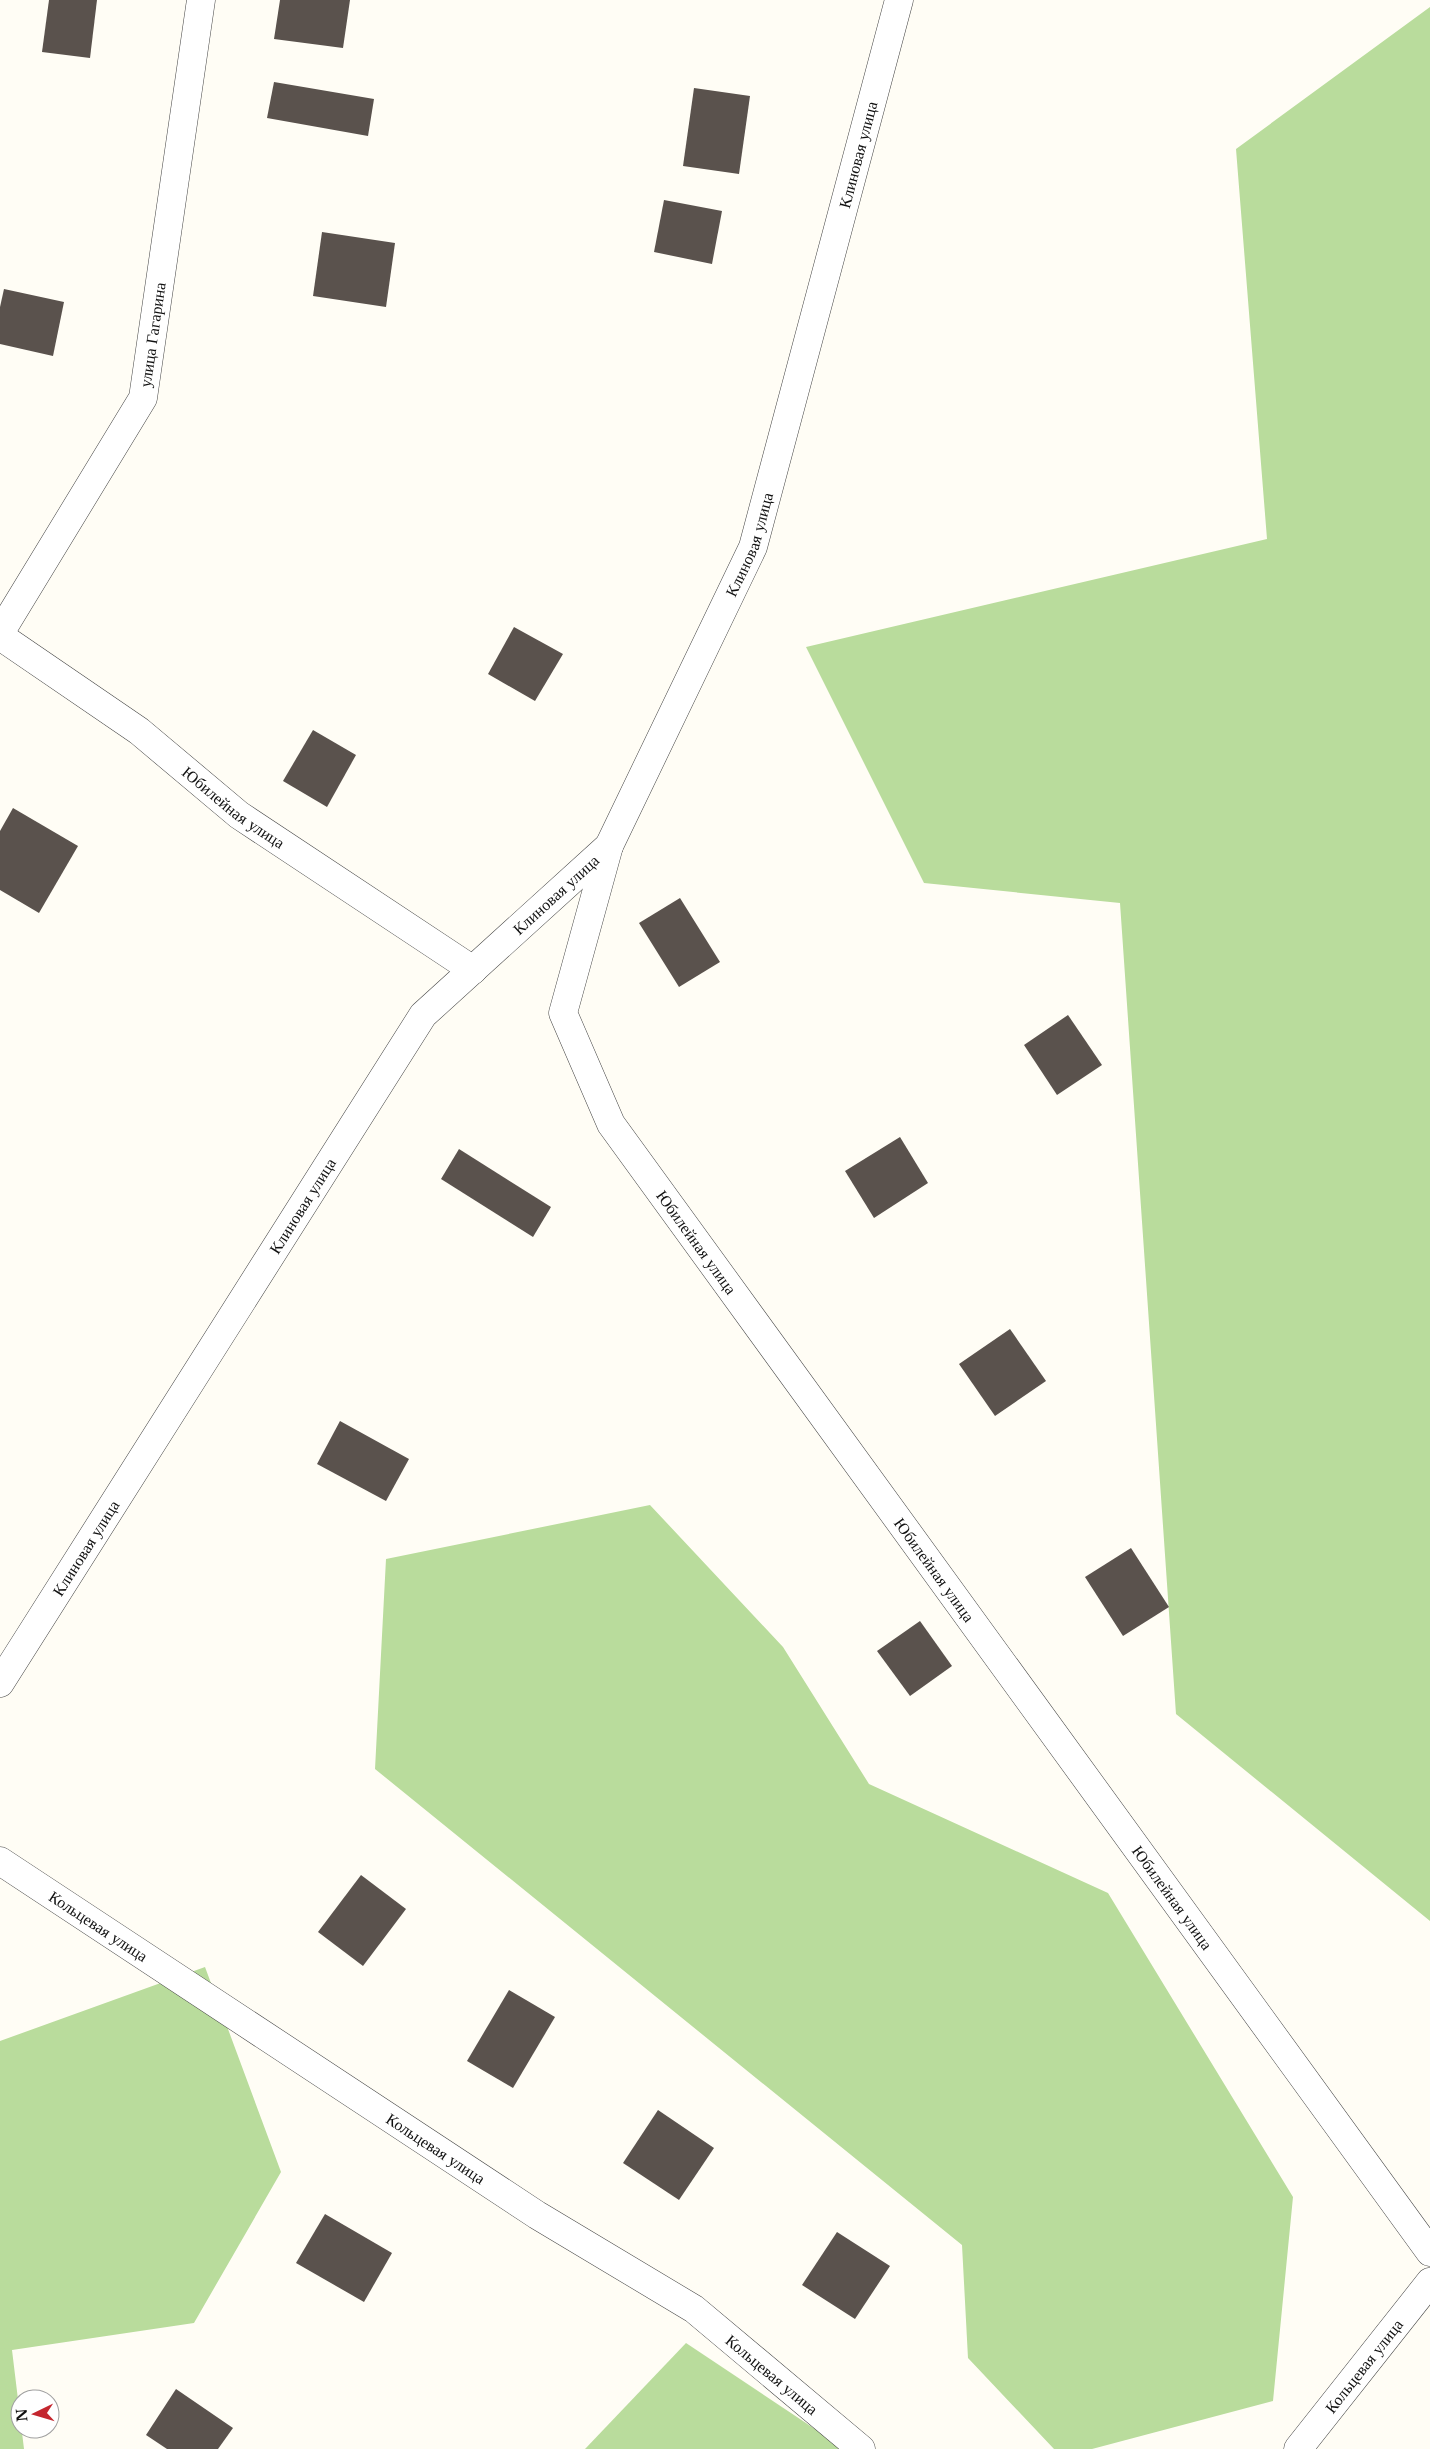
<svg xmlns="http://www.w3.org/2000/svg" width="1430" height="2449" font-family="'Libre Baskerville',serif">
	<rect width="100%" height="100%" fill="#fffdf5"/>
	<g fill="#b9dc9c">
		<path d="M1430,7V1921L1176,1714L1120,903L924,883L806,647L1267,539L1236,149Z"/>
		<path d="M650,1505L783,1647L869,1784L1108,1893L1293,2197L1273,2401L1092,2449H1054L968,2358L962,2245L375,1769L386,1559Z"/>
		<path d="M205,1967L281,2172L194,2323L12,2350L24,2449H0V2041Z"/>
		<path d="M686,2343L845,2449H585Z"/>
	</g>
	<g fill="#5a524d">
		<path d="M49,0H97L90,58L42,52Z"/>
		<path d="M280,0H350L343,48L274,39Z"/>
		<path d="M274,82L374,99L368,136L267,118Z"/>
		<path d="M694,88L750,96L739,174L683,166Z"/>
		<path d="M664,200L722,211L712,264L654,252Z"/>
		<path d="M322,232L395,243L386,307L313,296Z"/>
		<path d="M4,289L64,302L53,356L0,344V307Z"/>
		<path d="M514,627L563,654L535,701L488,674Z"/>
		<path d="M313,730L356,755L327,807L283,781Z"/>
		<path d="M13,808L78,846L39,913L0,890V831Z"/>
		<path d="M680,898L720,962L679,987L639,923Z"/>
		<path d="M1068,1015L1102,1065L1057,1095L1024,1045Z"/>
		<path d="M900,1137L928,1183L874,1218L845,1171Z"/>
		<path d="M459,1149L551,1207L533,1237L441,1179Z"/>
		<path d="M1010,1329L1046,1381L995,1416L959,1364Z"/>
		<path d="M340,1421L409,1459L386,1501L317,1464Z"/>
		<path d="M1131,1548L1169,1607L1123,1636L1085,1577Z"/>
		<path d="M920,1621L952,1666L910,1696L877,1651Z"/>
		<path d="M361,1875L406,1909L363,1966L318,1932Z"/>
		<path d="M509,1990L555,2017L513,2088L467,2061Z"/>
		<path d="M658,2110L714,2148L679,2200L623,2163Z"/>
		<path d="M325,2214L392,2253L364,2302L296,2263Z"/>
		<path d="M837,2232L890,2266L855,2319L802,2285Z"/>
		<path d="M176,2389L233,2428L218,2449H167L146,2435Z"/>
	</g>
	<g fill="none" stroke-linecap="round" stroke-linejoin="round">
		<defs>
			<g id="minor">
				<path id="s1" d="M0,633L143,398L201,0"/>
				<path id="s2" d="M0,636L139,731L239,815L473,970"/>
				<path id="s3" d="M609,846L563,1013L611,1124L1430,2252"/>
				<path id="s4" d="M0,1683L423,1015L609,846L753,547L899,0"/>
				<path id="s5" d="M0,1861L537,2215L694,2309L861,2449"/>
				<path id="s6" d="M1298,2449L1430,2282"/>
			</g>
		</defs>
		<use href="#minor" stroke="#444" stroke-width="29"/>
		<use href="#minor" stroke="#fff" stroke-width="28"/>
	</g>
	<g text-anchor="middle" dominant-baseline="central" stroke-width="5" stroke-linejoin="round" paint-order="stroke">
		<g font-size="16" fill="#111" stroke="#fff">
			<text stroke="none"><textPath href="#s4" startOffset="1780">Клиновая улица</textPath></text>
			<text stroke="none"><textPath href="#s1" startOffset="339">улица Гагарина</textPath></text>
			<text stroke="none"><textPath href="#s4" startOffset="1375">Клиновая улица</textPath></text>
			<text stroke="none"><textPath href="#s2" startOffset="290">Юбилейная улица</textPath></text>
			<text stroke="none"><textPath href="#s4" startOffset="970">Клиновая улица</textPath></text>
			<text stroke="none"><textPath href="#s4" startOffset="565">Клиновая улица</textPath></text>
			<text stroke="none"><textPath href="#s3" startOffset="440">Юбилейная улица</textPath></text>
			<text stroke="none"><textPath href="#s4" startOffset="160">Клиновая улица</textPath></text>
			<text stroke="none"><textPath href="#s3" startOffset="845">Юбилейная улица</textPath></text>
			<text stroke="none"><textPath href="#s3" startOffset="1250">Юбилейная улица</textPath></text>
			<text stroke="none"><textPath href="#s5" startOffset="118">Кольцевая улица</textPath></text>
			<text stroke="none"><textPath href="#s5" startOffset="522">Кольцевая улица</textPath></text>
			<text stroke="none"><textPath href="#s6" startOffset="106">Кольцевая улица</textPath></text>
			<text stroke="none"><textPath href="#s5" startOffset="928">Кольцевая улица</textPath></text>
		</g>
	</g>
	<g transform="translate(35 2414) rotate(265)"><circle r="24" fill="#ffffff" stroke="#a0a0a0"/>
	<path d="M0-4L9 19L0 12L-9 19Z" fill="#c4262e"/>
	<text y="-8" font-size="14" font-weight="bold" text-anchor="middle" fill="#111111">N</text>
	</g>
</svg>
